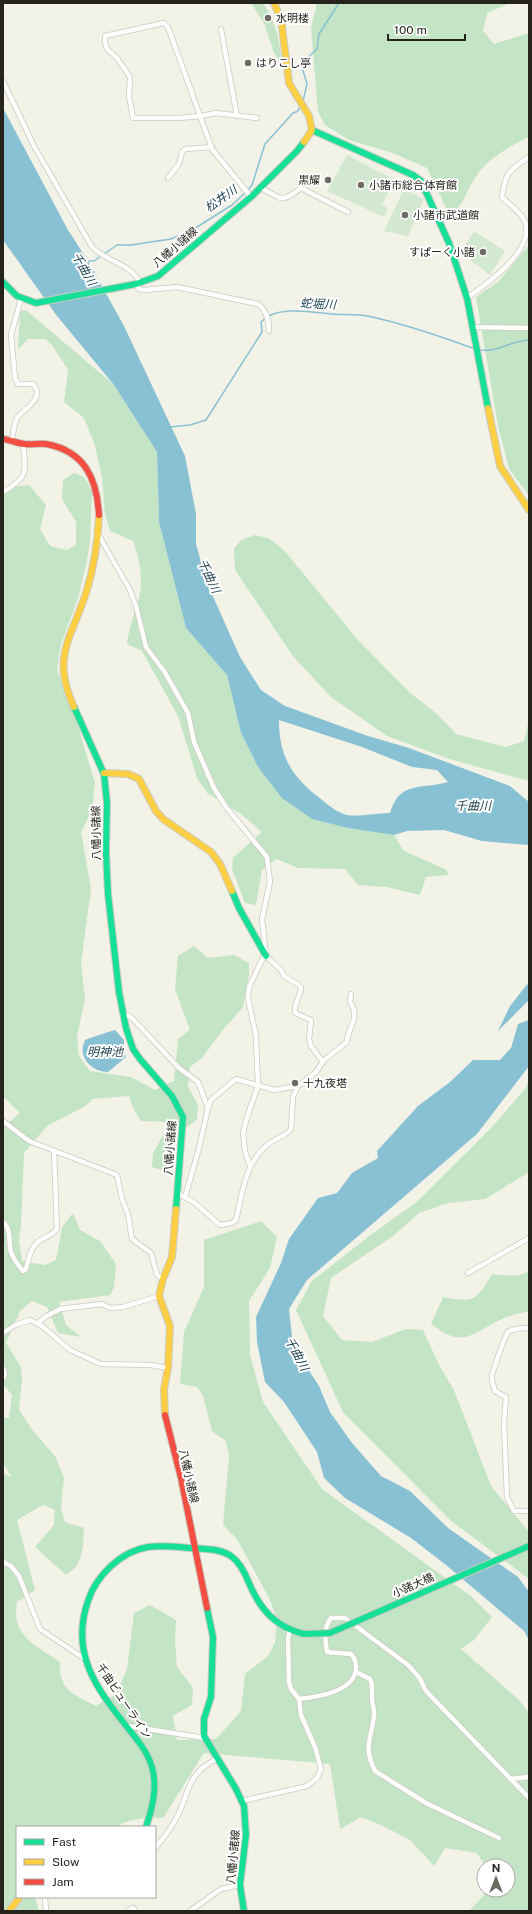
<svg xmlns="http://www.w3.org/2000/svg" width="532" height="1914" font-family="'Public Sans','Noto Sans JP',sans-serif">
	<rect width="100%" height="100%" fill="#f3f2e7"/>
	<g fill="#d2e8d0">
		<path d="M347,155L395,180L382,204L388,209L384,217L327,191Z"/>
		<path d="M404,189L424,199L408,236L384,231Z"/>
		<path d="M474,231L505,251L490,275L461,253Z"/>
	</g>
	<g fill="#c3e4c5">
		<path d="M251,3H263C276,21 280,42 282,64L274,53L264,23Z"/>
		<path d="M317,3H510L487,13L483,31L494,44L529,33V137C509,147 487,158 475,178C465,193 465,203 450,216L427,168L393,153L349,140L325,125L318,112L311,28Z"/>
		<path d="M529,236V496L509,469L498,426L476,297L499,281L529,245Z"/>
		<path d="M26,310L114,385L157,452L159,522L186,628L227,675L241,733L258,767L312,819L348,828L394,835L404,851L447,870L448,875L426,877L420,895L387,887L358,885L345,869L298,868L277,859L262,870L256,905L245,903L232,869L233,858L262,832L241,814L207,793L197,778L178,716L142,651L127,644C129,625 136,611 140,593C143,575 139,557 133,541L110,531L105,514L102,478L95,445L84,418L64,402L68,370L52,345L46,339H28L18,349L20,311Z"/>
		<path d="M74,473L84,477L92,491L90,542L86,565L78,598L61,644L57,670L75,716L95,783L92,811L81,832L91,889L81,963L85,999L77,1037L79,1056L90,1071L131,1077L155,1090L174,1081L178,1039L190,1030L175,989L178,956L194,946L208,958L234,955L249,963V975L243,1007L222,1031L202,1058L190,1067L188,1087L198,1105L197,1119L192,1124L174,1133L169,1172L152,1167L153,1153L170,1122L141,1121L134,1110L129,1096L92,1099L87,1105L47,1126L24,1153L21,1224L19,1241L22,1261L45,1265L56,1260L62,1227L73,1213L80,1230L100,1241L116,1264L114,1288L110,1295L59,1302L66,1325L81,1337L58,1333L47,1307L32,1301L20,1311L6,1343L21,1367L22,1381L19,1410L33,1431L55,1456L64,1478L61,1508L65,1522L84,1528C83,1546 84,1565 66,1575L35,1547L54,1525L55,1510L43,1505L17,1520L35,1590L17,1602C11,1637 36,1645 60,1662C59,1692 73,1693 96,1706L116,1694L127,1669L134,1613L150,1605L176,1620L175,1641L177,1667L193,1688L192,1705L173,1716L177,1740L216,1739L241,1711L245,1674L269,1655L275,1642L277,1618L269,1598L237,1539L223,1525L229,1456L226,1441L212,1431L203,1396L197,1387L180,1384L184,1332L204,1287V1240L261,1221L277,1237L270,1268L249,1301L250,1355L263,1402L322,1489L472,1597L492,1617L474,1640L461,1649L519,1700L529,1713V1911H469L484,1895L485,1890H508V1866H485L477,1853L445,1848L434,1866L410,1840L383,1826L361,1817L340,1829L330,1764L204,1753L163,1818C148,1817 135,1818 121,1824L120,1827H17V1897H35L39,1911H3V1473L11,1477L3,1462V1418H9L12,1395L3,1384V1127L20,1113L3,1096V488L29,485L46,505L40,529L50,546L67,550L76,545V522L62,499L63,480Z"/>
		<path d="M255,535L268,538L283,549L358,640L409,692L437,714L456,734L506,747L524,741L529,720V781L449,759L387,736L331,697L293,656L245,585L235,570L234,549L241,540Z"/>
		<path d="M529,1081V1172L485,1199L448,1203L419,1213L393,1236L331,1278L323,1316L342,1340L372,1342L406,1329L423,1330L439,1365L454,1390L491,1486L529,1532V1579L450,1520L343,1412L296,1310L312,1281L368,1237L418,1201L492,1127L525,1089Z"/>
		<path d="M529,1271V1311C520,1313 510,1315 502,1319C471,1334 463,1349 431,1324L443,1297C474,1303 476,1301 492,1274C503,1275 520,1278 529,1271Z"/>
	</g>
	<g fill="#89c1d4" fill-rule="evenodd">
		<path d="M3,108L68,230L88,261L124,326L185,456L196,514V544L207,583L240,657L261,690L285,706L368,736L409,748L510,786L529,802V845L482,841L444,830L407,831L394,835L348,828L312,819L282,798L258,767L241,733L227,675L186,628L159,522L157,452L114,385L57,316L3,240ZM279,720L362,747L412,767L437,770L448,782C421,790 400,780 390,813C380,813 355,817 347,815C338,813 328,805 321,799C292,777 279,757 279,720Z"/>
		<path d="M529,982V1000L498,1031L510,1006Z"/>
		<path d="M529,1020V1066L477,1134L307,1280L289,1309L293,1346L319,1386L330,1412L352,1443L381,1476L410,1491L448,1528L518,1577L529,1592V1640L524,1631L446,1565L411,1538L345,1498L324,1478L317,1452L284,1402L265,1382L257,1342L256,1317L281,1263L289,1239L318,1198L337,1193L352,1173L378,1158L377,1151L418,1106L450,1082L473,1060H500L511,1048L518,1024Z"/>
		<path d="M115,1030L124,1040V1050L126,1057L108,1072C94,1072 80,1060 83,1046C84,1044 84,1042 85,1040C87,1039 111,1031 115,1030Z"/>
	</g>
	<g fill="none" stroke-linecap="round" stroke-linejoin="round">
		<g stroke="#89c1d4" stroke-width="1.5">
			<path d="M303,101L307,84L301,64L317,49L319,34L339,3"/>
			<path d="M248,190L252,185L265,144L293,113L298,111L300,106"/>
			<path d="M104,254L117,245H131L171,239L197,227L232,205L245,193"/>
			<path d="M86,261H94L101,256"/>
			<path d="M479,350C502,352 508,341 529,340"/>
			<path d="M170,427L190,425L206,420L262,332L261,322C276,305 311,312 331,314C343,315 356,314 368,316C404,324 440,336 475,349"/>
		</g>
		<defs>
			<g id="street">
				<path d="M221,29L237,116"/>
				<path d="M3,81L34,146L92,247C107,262 129,263 140,282"/>
				<path d="M168,178L179,164L182,152L185,149L212,147"/>
				<path d="M261,188C283,199 280,204 301,188L348,212"/>
				<path d="M251,197L212,149L168,27L164,23L105,36V43L107,49L117,58L130,77L129,96L133,118H179L201,116L216,113L257,118"/>
				<path d="M136,284L139,289L144,290L177,287L258,304C266,310 269,321 269,331"/>
				<path d="M467,298C485,285 532,253 526,225C524,214 509,205 502,197C505,173 509,170 529,157"/>
				<path d="M473,327L529,328"/>
				<path d="M12,440C13,433 14,424 17,418C23,409 46,399 33,384H18L15,378L11,335L21,299"/>
				<path d="M3,492C29,477 26,472 23,444"/>
				<path d="M98,534L130,590L136,606L146,647L164,671L188,713L194,742L214,788L226,807L267,857L270,882L262,919L266,956L281,970L284,976L296,983L301,987C301,997 293,1003 295,1013L311,1020L309,1039L311,1046L323,1062"/>
				<path d="M122,1014L131,1017L179,1068L198,1082L208,1108"/>
				<path d="M3,1121L29,1141L117,1175L122,1199L128,1214L132,1239L151,1253L157,1275L163,1279"/>
				<path d="M250,1166L245,1151L243,1134L246,1120L258,1086L256,1036L248,998L249,987L263,958L266,956"/>
				<path d="M177,1193L195,1203L220,1225L232,1223L236,1220C242,1194 245,1164 266,1146C273,1139 288,1135 291,1129L293,1097L298,1086L316,1072L324,1060L347,1042C348,1026 361,1018 350,1002L351,994"/>
				<path d="M185,1197L199,1148L208,1108L211,1100L236,1079L274,1090L298,1086"/>
				<path d="M3,1222C12,1229 8,1243 11,1252C13,1259 18,1265 23,1271L26,1269C28,1260 31,1246 39,1241C46,1237 52,1235 57,1229L54,1151"/>
				<path d="M468,1273L529,1238"/>
				<path d="M38,1323L45,1317L60,1309L102,1304L110,1308L123,1307L159,1296"/>
				<path d="M529,1328C523,1328 513,1328 508,1332C506,1334 492,1372 492,1376C491,1381 494,1386 495,1391L506,1397L504,1424L507,1497L514,1511H529"/>
				<path d="M3,1333L15,1325L30,1320L42,1326L70,1350L101,1364L151,1365L168,1368"/>
				<path d="M3,1368L5,1374L3,1378"/>
				<path d="M3,1562L11,1566L19,1576L40,1629L85,1659"/>
				<path d="M356,1672L370,1679C373,1685 372,1691 372,1697C372,1704 375,1710 374,1716C371,1740 363,1747 375,1771L426,1803L499,1838"/>
				<path d="M299,1699C317,1697 355,1692 356,1668C356,1663 355,1658 351,1654L327,1652C325,1639 323,1628 331,1618H345L408,1665L419,1677L426,1691L529,1798"/>
				<path d="M127,1726L205,1738"/>
				<path d="M510,1779L529,1777"/>
				<path d="M242,1801L307,1786L317,1778L321,1769L315,1747L301,1715L299,1699L291,1689L289,1683L288,1638L290,1630"/>
				<path d="M155,1848C164,1838 172,1827 178,1815C191,1787 187,1774 218,1758"/>
				<path d="M45,1897L46,1911"/>
				<path d="M128,1911L133,1908L135,1911"/>
				<path d="M190,1911L221,1889L240,1885"/>
			</g>
			<g id="fast">
				<path d="M312,130L413,175L421,181L449,243L467,298L488,408"/>
				<path d="M3,282L17,296L36,303L136,284L158,276L251,197L297,151L304,142"/>
				<path d="M74,707L104,774L107,803L106,852L108,894L119,992L126,1028L133,1049L140,1059L172,1096L183,1117L176,1209"/>
				<path d="M232,891L239,908L266,956"/>
				<path d="M207,1608L213,1637L211,1697L204,1719V1736L236,1789L244,1806L246,1835L240,1885L244,1911"/>
				<path d="M146,1827C152,1809 157,1790 153,1771C149,1753 138,1741 127,1727C96,1688 70,1653 88,1601C96,1576 121,1551 148,1547C162,1545 176,1547 190,1548C203,1549 219,1548 231,1556C240,1562 245,1573 249,1583C260,1609 275,1627 304,1634"/>
			</g>
			<g id="slow">
				<path d="M274,3L281,19L289,83L309,116L312,130L304,142"/>
				<path d="M488,408L500,466L529,510"/>
				<path d="M74,707C51,657 71,639 86,593C94,568 98,541 99,515"/>
				<path d="M104,773L128,774L139,779L156,811L163,819L211,852L220,864L232,891"/>
				<path d="M165,1415L164,1389L168,1368L170,1326L159,1296L163,1279L172,1257L176,1209"/>
				<path d="M9,1911L20,1897"/>
			</g>
			<g id="jam">
				<path d="M3,439C10,440 17,443 24,444C32,445 39,443 46,444C85,451 97,479 99,515"/>
				<path d="M165,1415L181,1478L207,1608"/>
			</g>
		</defs>
		<use href="#street" stroke="#cbcac1" stroke-width="6"/>
		<use href="#fast" stroke="#cbcac1" stroke-width="8"/>
		<use href="#slow" stroke="#cbcac1" stroke-width="8"/>
		<use href="#jam" stroke="#cbcac1" stroke-width="8"/>
		<use href="#street" stroke="#fdfdfb" stroke-width="4.5"/>
		<use href="#fast" stroke="#16e098" stroke-width="6"/>
		<use href="#slow" stroke="#ffcf43" stroke-width="6"/>
		<use href="#jam" stroke="#f24e42" stroke-width="6"/>
		<defs>
			<path id="fast-bridge" d="M304,1634L330,1633L529,1546"/>
		</defs>
		<use href="#fast-bridge" stroke="#cbcac1" stroke-width="8" stroke-linecap="butt"/>
		<use href="#fast-bridge" stroke="#16e098" stroke-width="6"/>
	</g>
	<g fill="#6d6b63" stroke="#fff" stroke-width="1.5">
		<circle cx="268" cy="18" r="4"/>
		<circle cx="248" cy="63" r="4"/>
		<circle cx="328" cy="180" r="4"/>
		<circle cx="361" cy="185" r="4"/>
		<circle cx="405" cy="215" r="4"/>
		<circle cx="483" cy="252" r="4"/>
		<circle cx="295" cy="1083" r="4"/>
	</g>
	<g text-anchor="middle" dominant-baseline="central" stroke-width="4" stroke-linejoin="round" paint-order="stroke">
		<g font-size="11" fill="#25231c" stroke="#fff" text-anchor="start">
			<text x="276" y="18">水明楼</text>
			<text x="256" y="63">はりこし亭</text>
			<text x="320" y="180" text-anchor="end">黒耀</text>
			<text x="369" y="185">小諸市総合体育館</text>
			<text x="413" y="215">小諸市武道館</text>
			<text x="475" y="252" text-anchor="end">すぱーく小諸</text>
			<text x="303" y="1083">十九夜塔</text>
		</g>
		<g font-size="11" fill="#25231c" stroke="#fff">
			<text transform="translate(175 247) rotate(-41)">八幡小諸線</text>
			<text transform="translate(96 833) rotate(-91)">八幡小諸線</text>
			<text transform="translate(170 1148) rotate(-86)">八幡小諸線</text>
			<text transform="translate(189 1476) rotate(77)">八幡小諸線</text>
			<text transform="translate(413 1585) rotate(-24)">小諸大橋</text>
			<text transform="translate(124 1701) rotate(56)">千曲ビューライン</text>
			<text transform="translate(233 1857) rotate(-85)">八幡小諸線</text>
		</g>
		<g font-size="12" font-style="italic" fill="#1a3f4d" stroke="#fff">
			<text transform="translate(221 199) rotate(-36)">松井川</text>
			<text transform="translate(84 269) rotate(60)">千曲川</text>
			<text transform="translate(318 304) rotate(3)">蛇堀川</text>
			<text transform="translate(209 576) rotate(65)">千曲川</text>
			<text x="473" y="806">千曲川</text>
			<text x="105" y="1052">明神池</text>
			<text transform="translate(297 1354) rotate(62)">千曲川</text>
		</g>
	</g>
	<rect width="532" height="1914" fill="none" stroke="#25231c" stroke-width="8"/>
	<rect x="16" y="1826" width="140" height="72" fill="#ffffff" stroke="#a8a7a4"/>
	<rect x="24" y="1839" width="20" height="6" fill="#16e098" stroke="#a8a7a4"/>
	<text x="52" y="1846" font-size="12" fill="#25231c">Fast</text>
	<rect x="24" y="1859" width="20" height="6" fill="#ffcf43" stroke="#a8a7a4"/>
	<text x="52" y="1866" font-size="12" fill="#25231c">Slow</text>
	<rect x="24" y="1879" width="20" height="6" fill="#f24e42" stroke="#a8a7a4"/>
	<text x="52" y="1886" font-size="12" fill="#25231c">Jam</text>
	<g transform="translate(496 1878)"><circle r="19" fill="#ffffff" stroke="#a8a7a4"/>
	<path d="M0-3L7 15L0 10L-7 15Z" fill="#6d6b63"/>
	<text y="-6" font-size="11" font-weight="bold" text-anchor="middle" fill="#25231c">N</text>
	</g>
	<path d="M388 34v6h77v-6" fill="none" stroke="#25231c" stroke-width="2"/>
	<text x="394" y="34" font-size="12" fill="#25231c" stroke="#ffffff" stroke-width="3" paint-order="stroke">100 m</text>
</svg>
